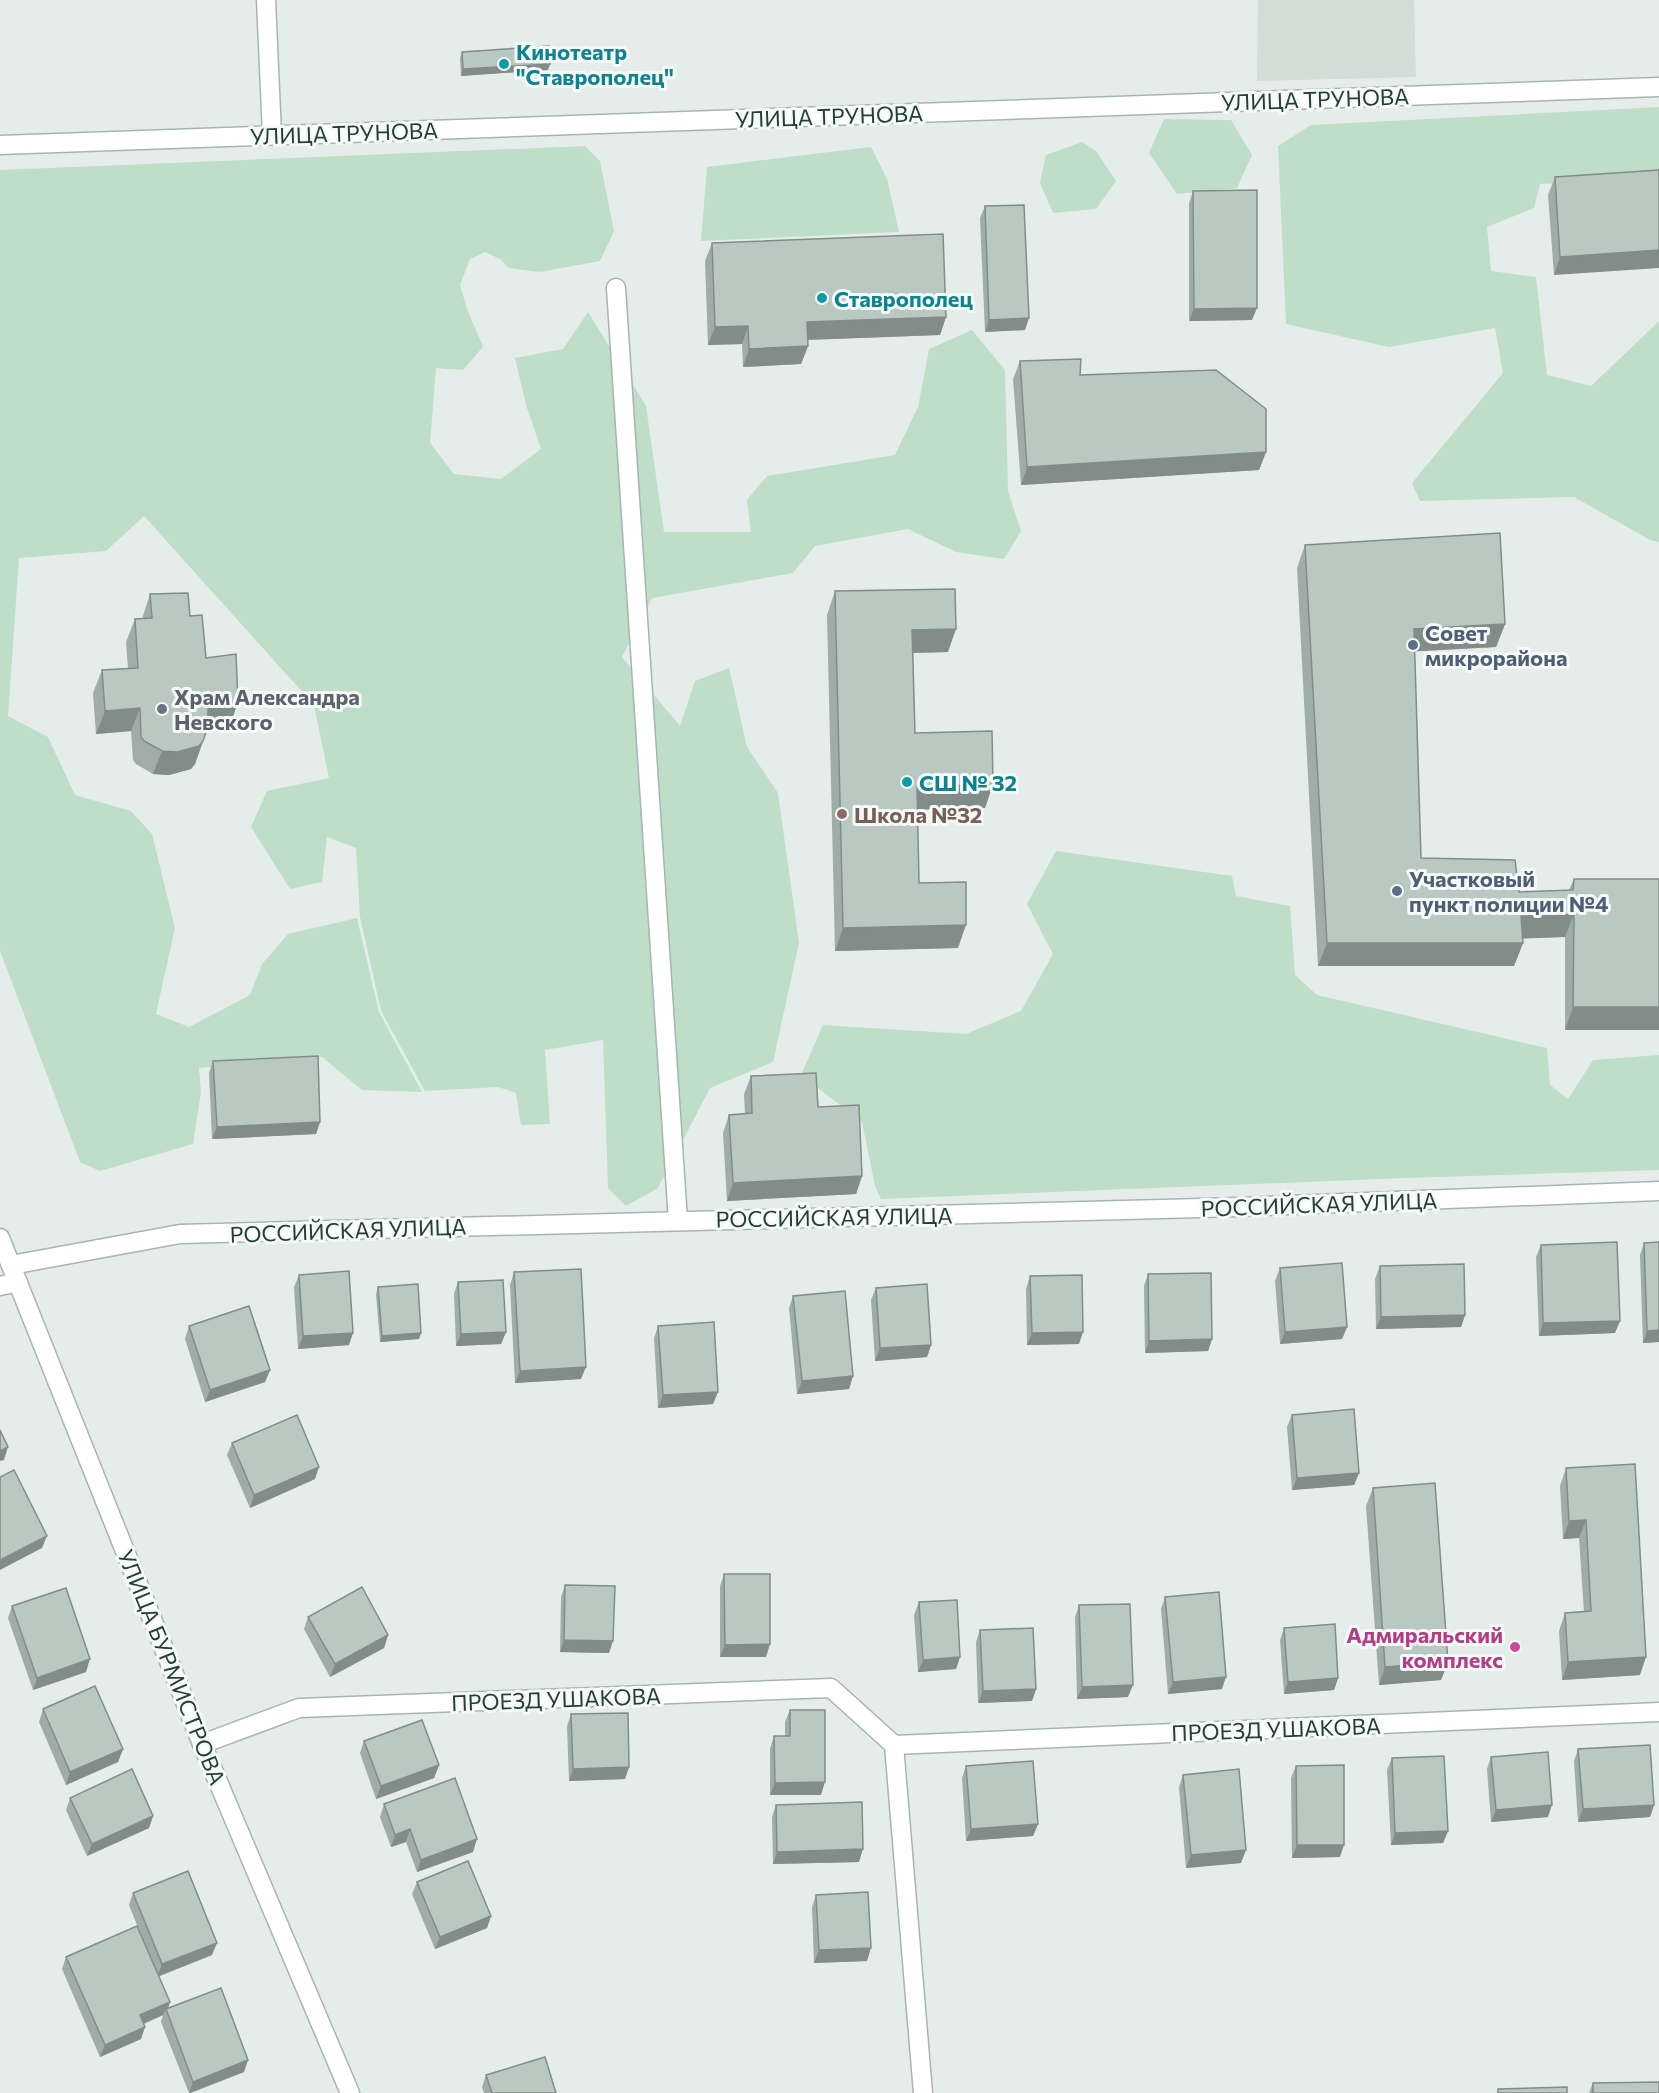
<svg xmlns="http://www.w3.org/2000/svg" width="1659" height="2093" font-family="Commissioner,sans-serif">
	<rect width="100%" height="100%" fill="#e5edea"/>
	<path fill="#d3ddd8" d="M1258,0H1414L1416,77L1257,81Z"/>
	<g fill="#bfdec7">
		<path d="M1659,107V178L1540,184L1534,208L1487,227L1491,271L1536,277L1547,375L1591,386L1659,321V542L1650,540L1574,497L1420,501L1412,483L1503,373L1495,328L1389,347L1286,324L1278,146L1311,125Z"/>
		<path d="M1164,119L1231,120L1252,155L1237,188L1177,194L1149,153Z"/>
		<path d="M1082,142L1096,151L1116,181L1096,209L1053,213L1040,183L1046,155Z"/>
		<path d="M585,146L600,161L614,231L600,261L540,272L509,268L500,259L485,252L470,259L460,285L467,309L483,347L463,370L436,368L430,443L454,474L501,479L541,449L526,405L515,358L563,349L588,312L646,406L664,532H751L747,500L767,476L895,455L918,407L929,349L972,330L1005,370L1008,491L1021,531L1004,559L956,552L908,529L815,546L793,573L652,598L622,657L680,726L695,681L729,668L747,747L778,793L799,943L773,1062L710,1088L658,1188L626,1206L608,1188L603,1040L545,1050L550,1124L521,1125L516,1093L498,1087L425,1091L381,1011L360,917L356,848L327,837L322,882L290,889L251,827L267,791L329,778L314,705L144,516L106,551L19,558L8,716L48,737L75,795L131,811L152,834L175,928L156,1014L189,1027L250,995L262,964L288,934L357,918L379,1012L422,1092L362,1090L322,1057L199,1068L201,1092L193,1144L100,1171L80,1162L0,951V170Z"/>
		<path d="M871,147L887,179L899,232L701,241L707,167Z"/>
		<path d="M1056,851L1232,876L1236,896L1290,906L1295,975L1317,995L1547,1048L1550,1085L1568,1099L1593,1060L1659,1055V1170L1406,1178L881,1199L875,1186L862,1122L801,1075L823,1025L966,1034L1021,1011L1053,954L1027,904Z"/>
	</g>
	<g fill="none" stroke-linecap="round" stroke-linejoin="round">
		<defs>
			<g id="minor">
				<path d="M266,0L272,135"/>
				<path d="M0,145L1659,87"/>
				<path d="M616,288L678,1221"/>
				<path d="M0,1238L202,1744L350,2093"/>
				<path d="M11,1265L180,1234L1240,1207L1659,1191"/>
				<path d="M0,1286L18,1282"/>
				<path d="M202,1744L299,1708L831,1688L894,1745L1659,1712"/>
				<path d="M894,1745L923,2093"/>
			</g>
		</defs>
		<use href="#minor" stroke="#a7b5b1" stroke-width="21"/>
		<use href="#minor" stroke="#fff" stroke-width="18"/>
	</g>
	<g fill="#a0aca7">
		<path d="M462,52L548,70L461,76L460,58Z"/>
		<path d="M1659,170L1554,275L1548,195L1555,177Z"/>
		<path d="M1193,191L1252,320L1189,321V203Z"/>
		<path d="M985,206L1025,330L985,332L980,218Z"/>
		<path d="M712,243L946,317L940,335L808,340V346L801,364L743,367L742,344L708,345L705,261Z"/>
		<path d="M1020,361L1080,375L1266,452L1259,470L1021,485L1013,379Z"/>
		<path d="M1305,545L1505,624L1496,647L1414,651L1421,858L1519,892L1569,890L1574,879H1659L1565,1030V937L1522,938L1523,943L1514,966H1318L1297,568Z"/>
		<path d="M835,591L948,652L913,653L915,733L993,784L985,808L917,809L919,883L958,948L835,951L827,615Z"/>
		<path d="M150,594L190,616L206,658L238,702L230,725L208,727L195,764L191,769L169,775L153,774L136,764L133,760L131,731L96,734L93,693L102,670L128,668L126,642L135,619H142Z"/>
		<path d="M213,1061L320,1122L316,1134L212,1139L209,1073Z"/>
		<path d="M751,1076L818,1107L862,1176L856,1194L727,1201L723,1133L729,1115L745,1114L744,1094Z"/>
		<path d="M1644,1243L1659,1342L1643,1343L1640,1255Z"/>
		<path d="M1541,1245L1615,1333L1539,1336L1536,1257Z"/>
		<path d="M1380,1266L1465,1315L1461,1327L1376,1329L1375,1279Z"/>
		<path d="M1280,1268L1347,1327L1342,1339L1280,1344L1275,1281Z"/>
		<path d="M514,1272L581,1379L515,1383L510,1285Z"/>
		<path d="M1148,1274L1212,1339L1208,1351L1145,1353L1144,1286Z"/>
		<path d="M299,1275L349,1345L298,1349L294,1287Z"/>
		<path d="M1030,1276L1079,1344L1027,1345L1026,1289Z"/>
		<path d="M458,1282L506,1332L501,1344L456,1346L454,1294Z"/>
		<path d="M378,1287L421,1333L419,1339L380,1342L376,1294Z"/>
		<path d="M876,1288L931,1345L927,1357L875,1361L871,1300Z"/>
		<path d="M793,1296L853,1376L849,1389L797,1394L789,1308Z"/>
		<path d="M189,1326L270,1370L265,1382L205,1402L185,1339Z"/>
		<path d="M658,1326L713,1404L658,1408L654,1338Z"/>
		<path d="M1292,1415L1359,1473L1354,1485L1292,1490L1287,1427Z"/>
		<path d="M232,1443L315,1479L250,1508L227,1455Z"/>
		<path d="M1635,1464L1640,1675L1562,1680L1559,1631L1565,1613L1584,1612L1579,1538L1563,1539L1560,1486L1566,1468Z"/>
		<path d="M1373,1488L1448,1662L1441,1680L1379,1685L1366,1506Z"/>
		<path d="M724,1574L766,1657H720V1586Z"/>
		<path d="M565,1585L609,1653L560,1652L561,1597Z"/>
		<path d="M1165,1597L1222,1689L1168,1694L1161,1609Z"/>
		<path d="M919,1602L960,1657L956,1669L918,1672L914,1615Z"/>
		<path d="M1079,1605L1128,1697L1077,1699L1075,1617Z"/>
		<path d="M12,1606L86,1672L33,1690L8,1618Z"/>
		<path d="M308,1617L388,1635L384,1648L330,1677L304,1629Z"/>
		<path d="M1284,1628L1338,1678L1334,1690L1284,1694L1280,1640Z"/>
		<path d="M980,1630L1036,1689L1032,1701L978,1703L976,1642Z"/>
		<path d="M43,1709L123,1749L118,1762L66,1785L39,1722Z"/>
		<path d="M790,1710L821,1795H770V1749L774,1736H785V1722Z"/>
		<path d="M571,1714L629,1767L625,1779L569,1781L567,1726Z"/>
		<path d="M364,1741L439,1765L434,1778L376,1799L360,1753Z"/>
		<path d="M1578,1749L1654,1805L1650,1817L1578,1822L1574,1761Z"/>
		<path d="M1491,1757L1548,1817L1491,1822L1487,1769Z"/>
		<path d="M1392,1758L1448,1831L1443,1843L1391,1845L1387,1770Z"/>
		<path d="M966,1766L1038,1824L1033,1836L966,1841L962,1778Z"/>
		<path d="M1296,1766L1340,1857L1292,1858L1291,1778Z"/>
		<path d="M1183,1775L1241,1863L1186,1868L1179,1787Z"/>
		<path d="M70,1798L153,1816L149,1828L87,1856L66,1810Z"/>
		<path d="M384,1804L473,1852L417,1872L406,1842L391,1847L380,1817Z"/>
		<path d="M776,1805L859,1862L773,1864L772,1817Z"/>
		<path d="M417,1882L491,1916L487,1928L435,1949L412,1894Z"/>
		<path d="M133,1893L212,1955L159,1976L168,2009L244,2072L191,2093H189L161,2022L163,2015L144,2024L141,2039L100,2057L62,1969L66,1957L143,1940L129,1905Z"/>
		<path d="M816,1895L867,1961L814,1963L812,1907Z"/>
		<path d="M486,2075L556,2093H484L482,2087Z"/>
		<path d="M1593,2083L1659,2093H1589Z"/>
	</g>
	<g fill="#828c88">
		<path d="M550,64L548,70L461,76L463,69Z"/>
		<path d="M1659,250V268L1554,275L1560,257Z"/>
		<path d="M1257,308L1252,320L1189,321L1194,309Z"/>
		<path d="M946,317L940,335L801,340L807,322Z"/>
		<path d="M1029,318L1025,330L985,332L989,320Z"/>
		<path d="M748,326L742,344L708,345L715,327Z"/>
		<path d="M808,346L801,364L743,367L749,349Z"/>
		<path d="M1266,452L1259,470L1021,485L1027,467Z"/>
		<path d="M1505,624L1496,647L1405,652L1414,629Z"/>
		<path d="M956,629L948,652L904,653L912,630Z"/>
		<path d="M238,702L230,725L200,728L208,705Z"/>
		<path d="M140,708L131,731L96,734L105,711Z"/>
		<path d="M203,741L195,764L191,769L169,775L153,774L162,751Z"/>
		<path d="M993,784L985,808L909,810L917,787Z"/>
		<path d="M1574,914L1565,937L1513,939L1521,916Z"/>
		<path d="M966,925L958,948L835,951L843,928Z"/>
		<path d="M1327,943H1523L1514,966H1318Z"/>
		<path d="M1573,1007H1659V1030H1565Z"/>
		<path d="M320,1122L316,1134L212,1139L217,1127Z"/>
		<path d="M862,1176L856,1194L727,1201L733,1183Z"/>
		<path d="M1465,1315L1461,1327L1376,1329L1381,1317Z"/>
		<path d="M1620,1321L1615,1333L1539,1336L1543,1323Z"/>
		<path d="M1347,1327L1342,1339L1280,1344L1285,1332Z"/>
		<path d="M1659,1330V1342L1643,1343L1647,1331Z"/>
		<path d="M506,1332L501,1344L456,1346L461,1334Z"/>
		<path d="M1083,1332L1079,1344L1027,1345L1032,1333Z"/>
		<path d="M353,1333L349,1345L298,1349L303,1336Z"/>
		<path d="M421,1333L419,1339L380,1342L382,1336Z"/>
		<path d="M1212,1339L1208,1351L1145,1353L1149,1341Z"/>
		<path d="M931,1345L927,1357L875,1361L880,1348Z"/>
		<path d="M586,1367L581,1379L515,1383L520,1371Z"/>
		<path d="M270,1370L265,1382L205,1402L210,1390Z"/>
		<path d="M853,1376L849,1389L797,1394L802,1381Z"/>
		<path d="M718,1392L713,1404L658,1408L663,1395Z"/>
		<path d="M8,1447L4,1460L0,1461V1451Z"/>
		<path d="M319,1467L315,1479L250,1508L254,1495Z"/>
		<path d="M1359,1473L1354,1485L1292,1490L1297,1478Z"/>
		<path d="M1586,1520L1579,1538L1563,1539L1569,1521Z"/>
		<path d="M47,1536L42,1548L0,1570V1560Z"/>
		<path d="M388,1635L384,1648L330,1677L335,1664Z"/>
		<path d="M564,1640L613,1641L609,1653L560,1652Z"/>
		<path d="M770,1644L766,1657H720L725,1645Z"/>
		<path d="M960,1657L956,1669L918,1672L923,1660Z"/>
		<path d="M1646,1657L1640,1675L1562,1680L1568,1662Z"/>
		<path d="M90,1659L86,1672L33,1690L37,1678Z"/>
		<path d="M1448,1662L1441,1680L1379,1685L1385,1667Z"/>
		<path d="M1226,1677L1222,1689L1168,1694L1173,1682Z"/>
		<path d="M1338,1678L1334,1690L1284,1694L1288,1682Z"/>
		<path d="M1133,1685L1128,1697L1077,1699L1082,1687Z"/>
		<path d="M1036,1689L1032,1701L978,1703L983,1691Z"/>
		<path d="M123,1749L118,1762L66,1785L70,1772Z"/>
		<path d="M439,1765L434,1778L376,1799L381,1786Z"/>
		<path d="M629,1767L625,1779L569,1781L573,1769Z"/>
		<path d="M825,1782L821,1795H770L775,1783Z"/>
		<path d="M1552,1805L1548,1817L1491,1822L1496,1810Z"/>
		<path d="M1654,1805L1650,1817L1578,1822L1583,1809Z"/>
		<path d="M153,1816L149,1828L87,1856L92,1844Z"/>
		<path d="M1038,1824L1033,1836L966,1841L971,1829Z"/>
		<path d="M410,1829L406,1842L391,1847L395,1835Z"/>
		<path d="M1448,1831L1443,1843L1391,1845L1395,1833Z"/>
		<path d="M477,1839L473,1852L417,1872L421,1860Z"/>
		<path d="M1297,1845H1344L1340,1857L1292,1858Z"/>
		<path d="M863,1849L859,1862L773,1864L777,1852Z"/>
		<path d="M1246,1850L1241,1863L1186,1868L1191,1855Z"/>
		<path d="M491,1916L487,1928L435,1949L440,1937Z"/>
		<path d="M217,1943L212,1955L157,1977L162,1964Z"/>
		<path d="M871,1948L867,1961L814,1963L819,1950Z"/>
		<path d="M170,2002L167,2012L166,2009L163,2015L135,2027L140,2015Z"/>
		<path d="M145,2027L141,2039L100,2057L105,2045Z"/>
		<path d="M248,2060L244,2072L189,2093L193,2082Z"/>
	</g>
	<g fill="#bac8c2" stroke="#828c88" stroke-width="1.5">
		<path d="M549,46L550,64L463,69L462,52Z"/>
		<path d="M1659,170V250L1560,257L1555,177Z"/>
		<path d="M1257,190V308L1194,309L1193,191Z"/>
		<path d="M1024,205L1029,318L989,320L985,206Z"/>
		<path d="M943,234L946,317L807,322L808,346L749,349L748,326L715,327L712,243Z"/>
		<path d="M1081,359L1080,375L1216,370L1266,409V452L1027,467L1020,361Z"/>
		<path d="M1500,533L1505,624L1414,629L1421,858L1515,860L1519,892L1573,890L1574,879H1659V1007H1573L1574,914L1521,916L1523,943H1327L1305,545Z"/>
		<path d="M955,589L956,629L912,630L915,733L992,731L993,784L917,787L919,883L966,882V925L843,928L835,591Z"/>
		<path d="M188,593L190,616L202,615L206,658L236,654L238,702L208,705V727L203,741L199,746L177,752L162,751L144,741L141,737L140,708L105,711L102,670L138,668L135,619L152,618L150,594Z"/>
		<path d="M318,1056L320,1122L217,1127L213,1061Z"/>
		<path d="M816,1073L818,1107L859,1105L862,1176L733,1183L729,1115L752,1113L751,1076Z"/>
		<path d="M1617,1242L1620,1321L1543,1323L1541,1245Z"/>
		<path d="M1659,1242V1330L1647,1331L1644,1243Z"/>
		<path d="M1342,1263L1347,1327L1285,1332L1280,1268Z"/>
		<path d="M1464,1264L1465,1315L1381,1317L1380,1266Z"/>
		<path d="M581,1269L586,1367L520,1371L514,1272Z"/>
		<path d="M349,1271L353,1333L303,1336L299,1275Z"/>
		<path d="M1211,1273L1212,1339L1149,1341L1148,1274Z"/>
		<path d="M1082,1275L1083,1332L1032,1333L1030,1276Z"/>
		<path d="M503,1280L506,1332L461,1334L458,1282Z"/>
		<path d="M418,1284L421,1333L382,1336L378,1287Z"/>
		<path d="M927,1284L931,1345L880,1348L876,1288Z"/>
		<path d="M845,1291L853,1376L802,1381L793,1296Z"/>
		<path d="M249,1306L270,1370L210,1390L189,1326Z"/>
		<path d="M714,1322L718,1392L663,1395L658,1326Z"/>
		<path d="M1354,1409L1359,1473L1297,1478L1292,1415Z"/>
		<path d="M297,1415L319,1467L254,1495L232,1443Z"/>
		<path d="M0,1430L8,1447L0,1451Z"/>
		<path d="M1635,1464L1646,1657L1568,1662L1565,1613L1591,1611L1586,1520L1569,1521L1566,1468Z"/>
		<path d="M14,1470L47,1536L0,1560V1477Z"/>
		<path d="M1435,1483L1448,1662L1385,1667L1373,1488Z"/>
		<path d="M724,1574H770V1644L725,1645Z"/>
		<path d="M565,1585L615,1586L613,1641L564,1640Z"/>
		<path d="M362,1587L388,1635L335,1664L308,1617Z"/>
		<path d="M66,1588L90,1659L37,1678L12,1606Z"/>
		<path d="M1219,1592L1226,1677L1173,1682L1165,1597Z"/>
		<path d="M957,1600L960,1657L923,1660L919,1602Z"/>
		<path d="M1130,1604L1133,1685L1082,1687L1079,1605Z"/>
		<path d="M1335,1624L1338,1678L1288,1682L1284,1628Z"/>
		<path d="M1033,1628L1036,1689L983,1691L980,1630Z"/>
		<path d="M95,1686L123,1749L70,1772L43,1709Z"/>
		<path d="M790,1710H825V1782L775,1783L774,1736H790Z"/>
		<path d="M628,1713L629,1767L573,1769L571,1714Z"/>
		<path d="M422,1720L439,1765L381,1786L364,1741Z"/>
		<path d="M1650,1745L1654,1805L1583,1809L1578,1749Z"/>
		<path d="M1548,1752L1552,1805L1496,1810L1491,1757Z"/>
		<path d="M1444,1756L1448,1831L1395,1833L1392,1758Z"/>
		<path d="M1033,1761L1038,1824L971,1829L966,1766Z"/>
		<path d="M1344,1765V1845H1297L1296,1766Z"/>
		<path d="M132,1769L153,1816L92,1844L70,1798Z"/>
		<path d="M1239,1769L1246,1850L1191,1855L1183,1775Z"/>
		<path d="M455,1778L477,1839L421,1860L410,1829L395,1835L384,1804Z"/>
		<path d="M862,1802L863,1849L777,1852L776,1805Z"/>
		<path d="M468,1861L491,1916L440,1937L417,1882Z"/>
		<path d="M188,1871L217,1943L162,1964L133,1893Z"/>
		<path d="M868,1892L871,1948L819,1950L816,1895Z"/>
		<path d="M137,1926L170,2002L140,2015L145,2027L105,2045L66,1957Z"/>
		<path d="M221,1988L248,2060L193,2082L166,2009Z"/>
		<path d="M545,2057L556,2093H492L486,2075Z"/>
		<path d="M1659,2082V2093H1593V2083Z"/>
		<path d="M1567,2087V2093H1498V2089Z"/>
	</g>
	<g fill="#0f9aa8" stroke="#f5faf8" stroke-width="2">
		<circle cx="504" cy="64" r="6"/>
		<circle cx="822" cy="298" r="6"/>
		<circle cx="907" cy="782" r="6"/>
	</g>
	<g fill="#5c6f8a" stroke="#f5faf8" stroke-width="2">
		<circle cx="1413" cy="645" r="6"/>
		<circle cx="1397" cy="891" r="6"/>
	</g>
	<circle fill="#6b7280" stroke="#f5faf8" stroke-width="2" cx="162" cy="709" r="6"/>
	<circle fill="#8d6e63" stroke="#f5faf8" stroke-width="2" cx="842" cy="814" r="6"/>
	<circle fill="#d1479c" stroke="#f5faf8" stroke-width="2" cx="1515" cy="1647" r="6"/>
	<g text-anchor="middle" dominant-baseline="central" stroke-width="6" stroke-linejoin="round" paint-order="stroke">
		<g font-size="22" font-weight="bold" fill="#0d838f" stroke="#f5faf8" text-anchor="start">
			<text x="516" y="51">Кинотеатр<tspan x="516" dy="25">"Ставрополец"</tspan></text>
			<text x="834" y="298">Ставрополец</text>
			<text x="919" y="782">СШ № 32</text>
		</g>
		<g font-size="22" fill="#243f38" stroke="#f5faf8">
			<text transform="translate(1315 99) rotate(-2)">УЛИЦА ТРУНОВА</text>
			<text transform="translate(829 116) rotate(-2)">УЛИЦА ТРУНОВА</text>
			<text transform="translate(344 133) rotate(-2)">УЛИЦА ТРУНОВА</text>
			<text transform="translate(1319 1204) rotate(-2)">РОССИЙСКАЯ УЛИЦА</text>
			<text transform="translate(834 1217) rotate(-1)">РОССИЙСКАЯ УЛИЦА</text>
			<text transform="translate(348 1230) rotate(-2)">РОССИЙСКАЯ УЛИЦА</text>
			<text transform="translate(172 1667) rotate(68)">УЛИЦА БУРМИСТРОВА</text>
			<text transform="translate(556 1699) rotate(-2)">ПРОЕЗД УШАКОВА</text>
			<text transform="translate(1276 1729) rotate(-2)">ПРОЕЗД УШАКОВА</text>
		</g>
		<g font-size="22" font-weight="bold" fill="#4e5e75" stroke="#f5faf8" text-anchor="start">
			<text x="1425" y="632">Совет<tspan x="1425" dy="25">микрорайона</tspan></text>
			<text x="1409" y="878">Участковый<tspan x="1409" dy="25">пункт полиции №4</tspan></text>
		</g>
		<g font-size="22" font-weight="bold" fill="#5b616d" stroke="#f5faf8" text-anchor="start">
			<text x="174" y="696">Храм Александра<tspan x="174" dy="25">Невского</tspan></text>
		</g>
		<g font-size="22" font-weight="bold" fill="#785e54" stroke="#f5faf8" text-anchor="start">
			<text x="854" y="814">Школа №32</text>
		</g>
		<g font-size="22" font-weight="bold" fill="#b23c85" stroke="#f5faf8" text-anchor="end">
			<text x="1503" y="1634">Адмиральский<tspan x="1503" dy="25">комплекс</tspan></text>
		</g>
	</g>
</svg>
